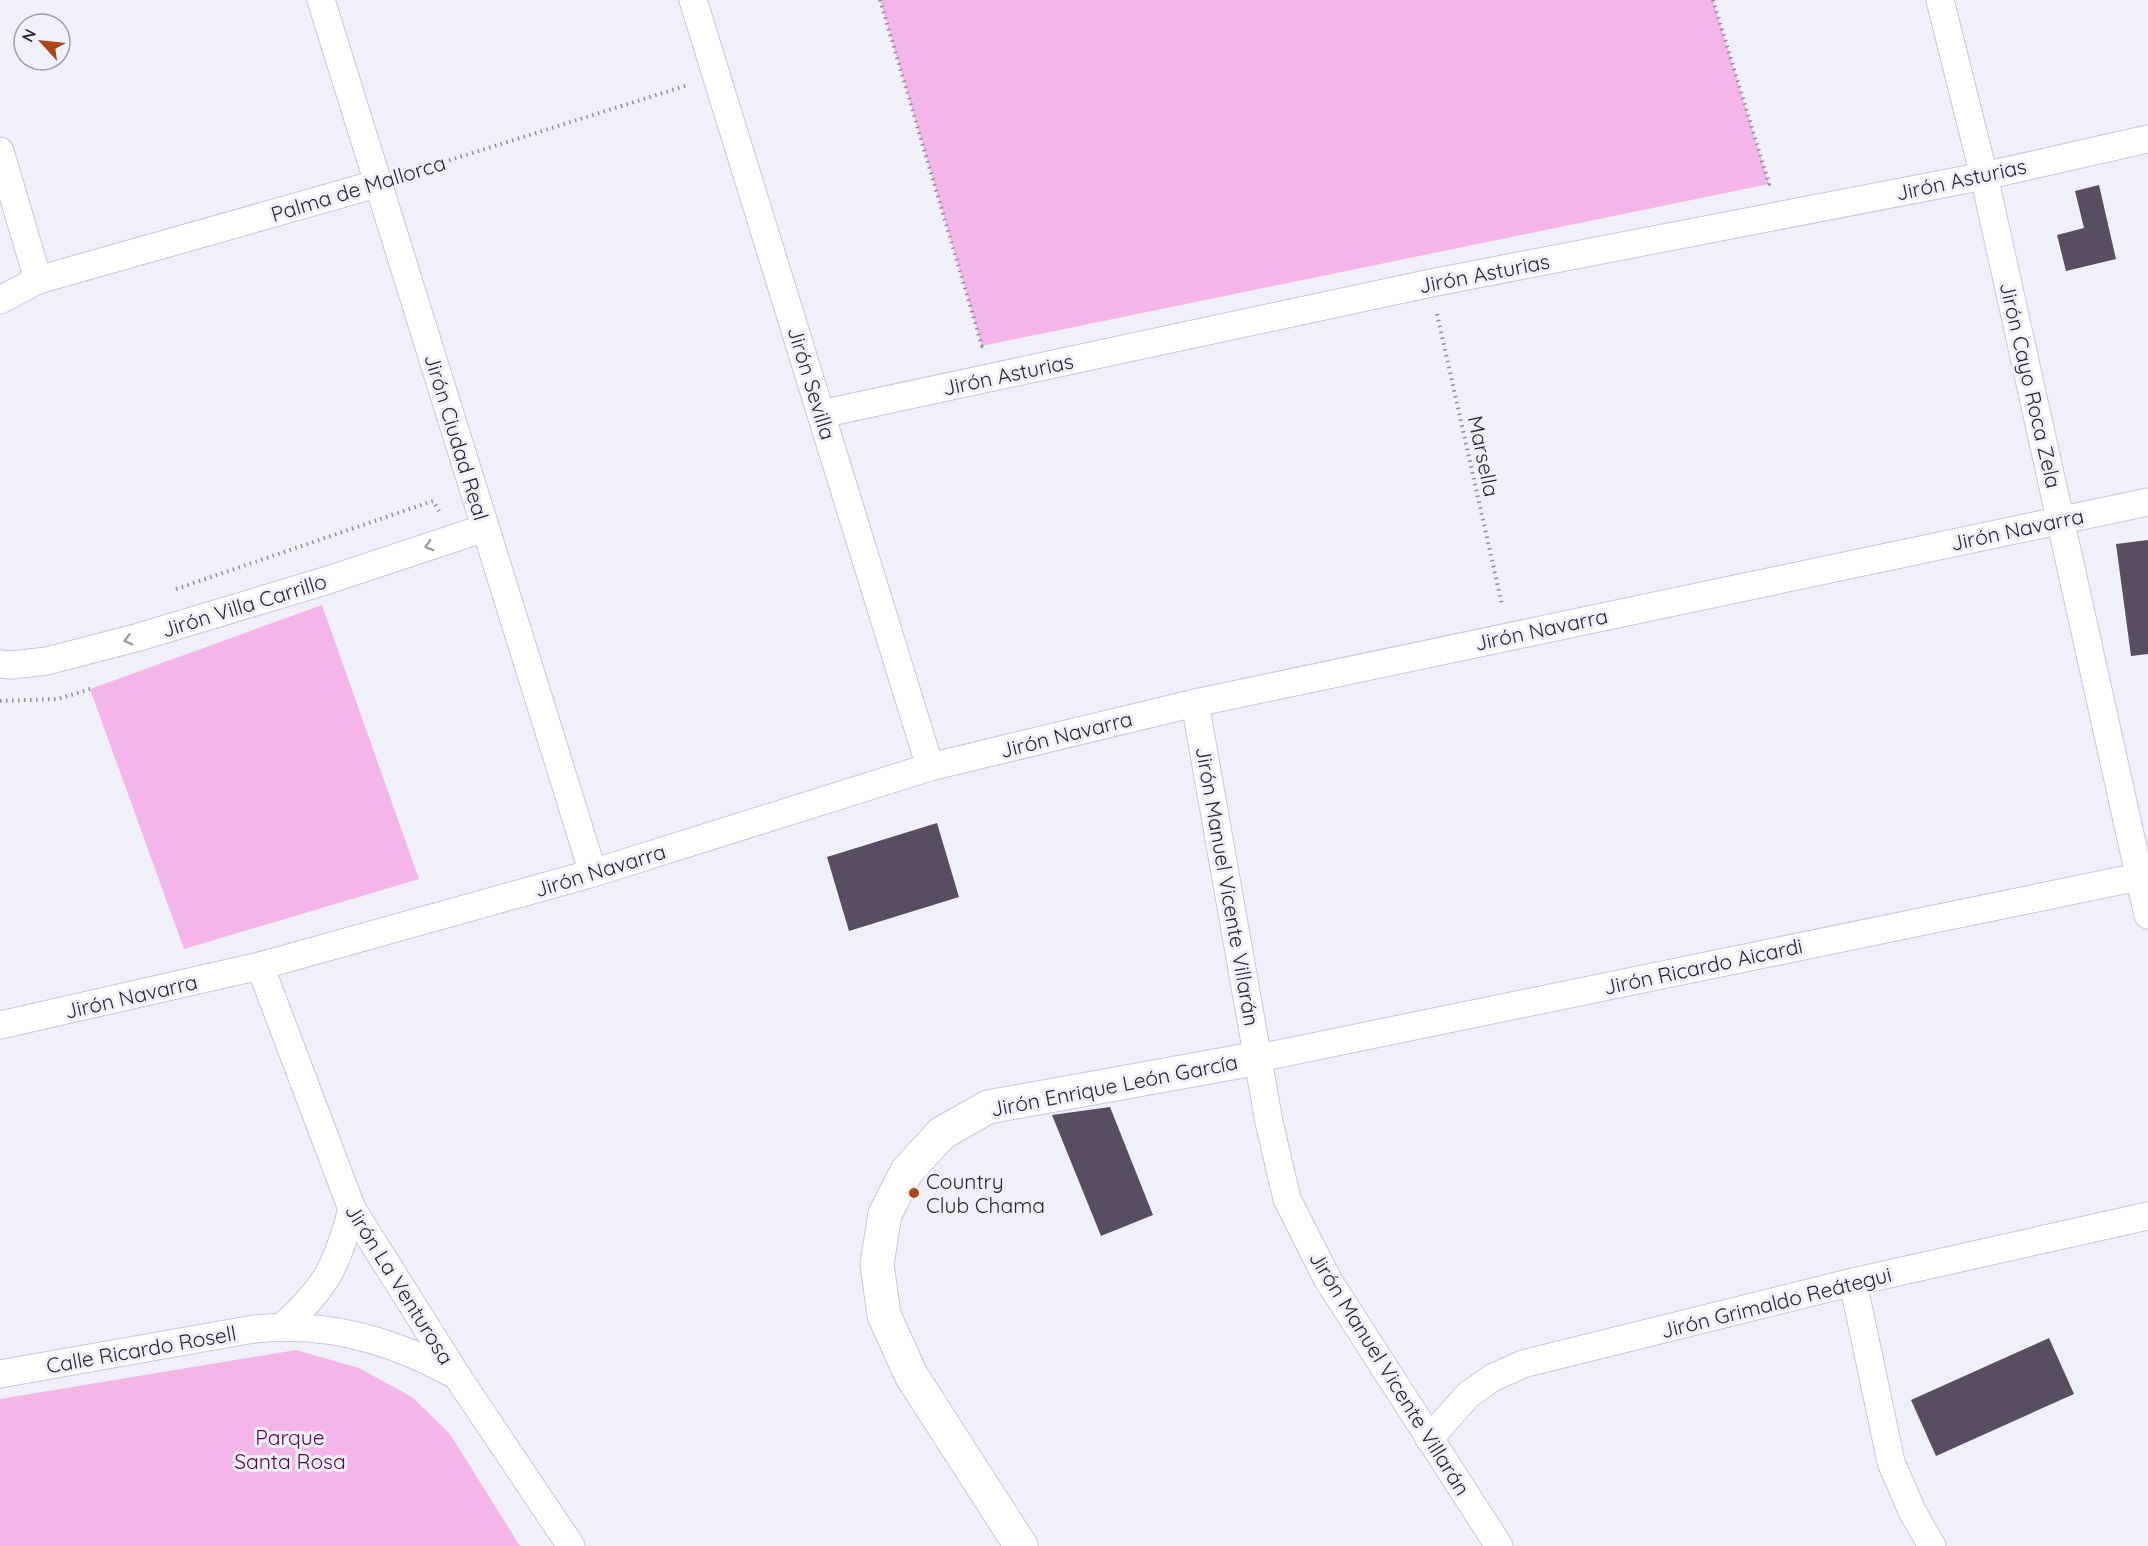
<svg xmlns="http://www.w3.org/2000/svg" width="2148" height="1546" font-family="Quicksand,sans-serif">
	<rect width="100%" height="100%" fill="#f0f0fb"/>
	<g fill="#f4b6e8">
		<path d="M880,0H1713L1769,184L982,346Z"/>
		<path d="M322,605L419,879L184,949L90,689Z"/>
		<path d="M296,1350L359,1368L412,1397L450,1434L520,1546H0V1399Z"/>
	</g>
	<g fill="#594d62">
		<path d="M2099,185L2116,259L2066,271L2057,235L2084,228L2075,191Z"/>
		<path d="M2148,540V654L2131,656L2116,544Z"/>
		<path d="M937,823L959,897L849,931L827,857Z"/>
		<path d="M1110,1107L1153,1215L1101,1236L1052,1115Z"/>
		<path d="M2049,1338L2074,1394L1936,1456L1911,1400Z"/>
	</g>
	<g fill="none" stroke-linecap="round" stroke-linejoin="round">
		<defs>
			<g id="street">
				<path d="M321,0C414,290 502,582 593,873"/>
				<path d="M693,0L930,767"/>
				<path d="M1940,0L1984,176L2148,915"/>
				<path d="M0,151L38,280"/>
				<path d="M0,300L38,280L380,183"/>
				<path d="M821,414L1431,283L1984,176L2148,139"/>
				<path d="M0,664L12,665L47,661L139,637L325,581L485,528"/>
				<path d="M1195,703L1269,1122L1287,1199L1328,1280L1499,1546"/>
				<path d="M260,966L352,1209L457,1376L571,1546"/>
				<path d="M0,1025L260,966L593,873L930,767L1195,703L2148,502"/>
				<path d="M1259,1058L2148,875"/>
				<path d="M1853,1282L1891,1462L1912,1511L1932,1546"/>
				<path d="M283,1326C327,1287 337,1265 352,1209"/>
				<path d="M0,1374L254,1329C325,1321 395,1341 457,1376"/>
				<path d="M1429,1439L1468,1395L1492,1378L1523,1364L1853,1282L2148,1216"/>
			</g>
			<path id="secondary" d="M1021,1546L911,1375L884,1315L877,1264L885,1214L907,1171L942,1133L988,1107L1259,1058"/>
		</defs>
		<use href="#street" stroke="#c7c6e1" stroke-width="29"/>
		<use href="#secondary" stroke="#c7c6e1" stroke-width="35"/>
		<g stroke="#8f8f9a" stroke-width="4" stroke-dasharray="1.5 4.5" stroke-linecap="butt">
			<path d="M880,0L982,346L984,345"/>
			<path d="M1713,0L1769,184L1767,185"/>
			<path d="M409,173L688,85"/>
			<path d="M1437,314L1502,605"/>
			<path d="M176,589L433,501L439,511"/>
			<path d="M0,701L58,699L90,689"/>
		</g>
		<use href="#street" stroke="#fff" stroke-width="27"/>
		<use href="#secondary" stroke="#fff" stroke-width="33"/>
	</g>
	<defs><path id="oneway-chevron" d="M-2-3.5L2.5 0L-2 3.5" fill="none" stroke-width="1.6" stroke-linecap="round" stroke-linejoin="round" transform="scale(1.5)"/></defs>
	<g stroke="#9e9ea2">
		<use href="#oneway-chevron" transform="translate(429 546) rotate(162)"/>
		<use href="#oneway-chevron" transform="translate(128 640) rotate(165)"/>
	</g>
	<circle fill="#ad481a" stroke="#f0f0fb" stroke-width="2" cx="914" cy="1193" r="6"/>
	<g text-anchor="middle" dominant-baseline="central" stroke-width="6" stroke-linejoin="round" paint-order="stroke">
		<g font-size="21" fill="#272731" stroke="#f0f0fb">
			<text transform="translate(1961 179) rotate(-12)">Jirón Asturias</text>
			<text transform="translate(358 188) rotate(-17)">Palma de Mallorca</text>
			<text transform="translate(1484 273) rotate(-11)">Jirón Asturias</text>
			<text transform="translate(1008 374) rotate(-12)">Jirón Asturias</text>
			<text transform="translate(812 383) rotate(73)">Jirón Sevilla</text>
			<text transform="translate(2031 385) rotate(77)">Jirón Cayo Roca Zela</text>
			<text transform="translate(457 437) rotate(73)">Jirón Ciudad Real</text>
			<text transform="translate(1484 456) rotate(78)">Marsella</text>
			<text transform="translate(2017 529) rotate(-12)">Jirón Navarra</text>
			<text transform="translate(244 605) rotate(-17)">Jirón Villa Carrillo</text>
			<text transform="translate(1541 629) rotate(-12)">Jirón Navarra</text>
			<text transform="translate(1066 734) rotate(-14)">Jirón Navarra</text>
			<text transform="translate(600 870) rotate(-17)">Jirón Navarra</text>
			<text transform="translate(1228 886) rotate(80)">Jirón Manuel Vicente Villarán</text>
			<text transform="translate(1703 966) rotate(-12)">Jirón Ricardo Aicardi</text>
			<text transform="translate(131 996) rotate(-13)">Jirón Navarra</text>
			<text transform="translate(1114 1085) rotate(-11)">Jirón Enrique León García</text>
			<text transform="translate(400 1284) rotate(58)">Jirón La Venturosa</text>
			<text transform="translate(1776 1302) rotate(-14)">Jirón Grimaldo Reátegui</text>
			<text transform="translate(141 1349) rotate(-10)">Calle Ricardo Rosell</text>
			<text transform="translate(1390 1373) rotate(58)">Jirón Manuel Vicente Villarán</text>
		</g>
		<g font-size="21" fill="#272731" stroke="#f0f0fb" text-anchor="start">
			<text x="926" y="1181">Country<tspan x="926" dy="24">Club Chama</tspan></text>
		</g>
		<g font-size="21" fill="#5a0451" stroke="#f0f0fb">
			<text x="290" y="1437">Parque<tspan x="290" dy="24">Santa Rosa</tspan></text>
		</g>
	</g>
	<g transform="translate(42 42) rotate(297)"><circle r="28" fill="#f0f0fb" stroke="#a0a0aa" stroke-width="1.5"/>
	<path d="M0-4.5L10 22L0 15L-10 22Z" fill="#ad481a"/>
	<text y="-9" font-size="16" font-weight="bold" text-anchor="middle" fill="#272731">N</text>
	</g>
</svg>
